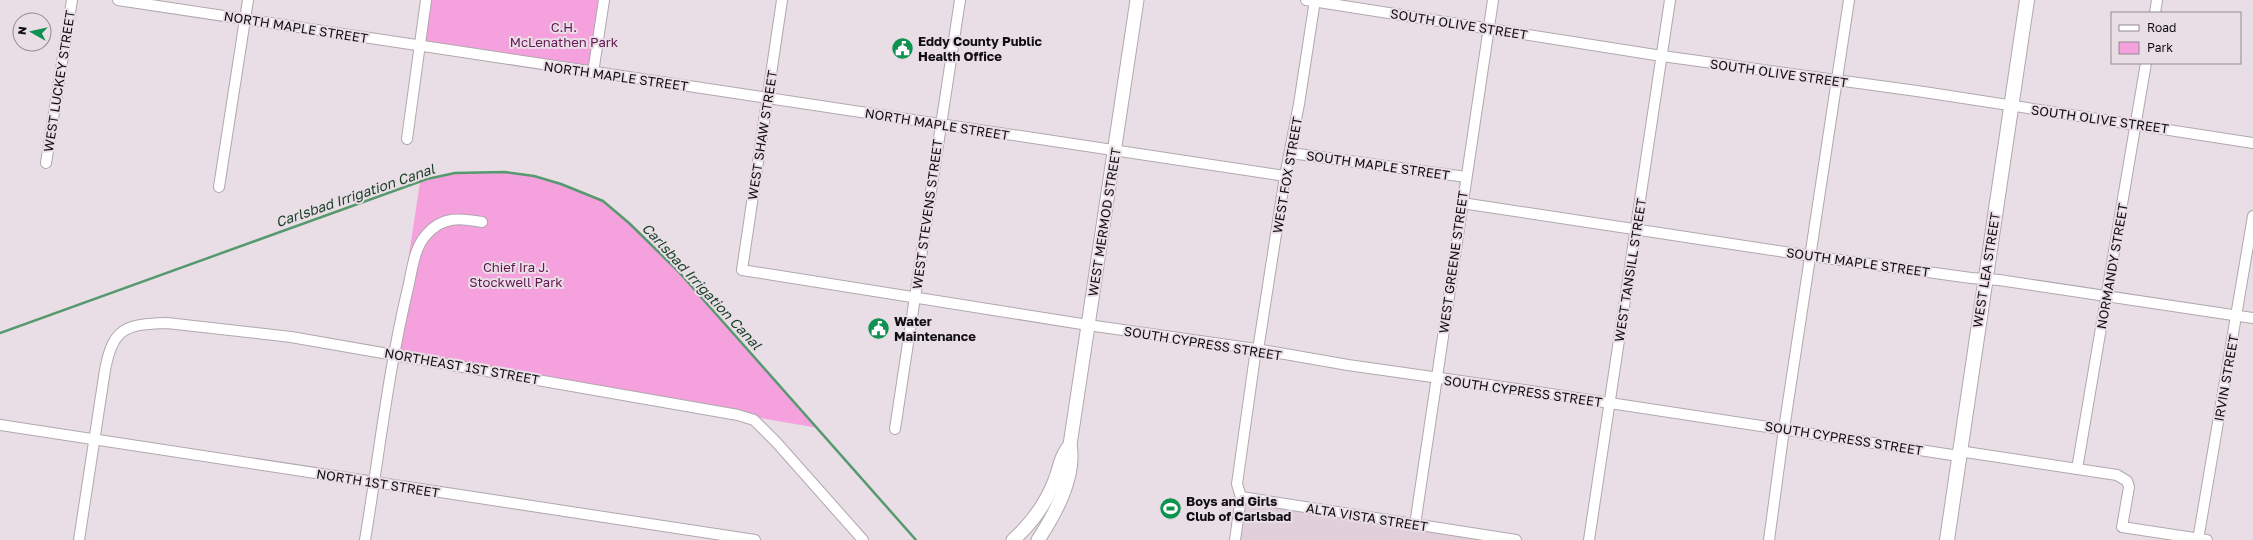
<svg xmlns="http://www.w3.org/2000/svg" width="2253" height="540" font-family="'Golos Text',sans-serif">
	<rect width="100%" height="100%" fill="#e9dee5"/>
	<path fill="#e1d0dc" d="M1241,497L1516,540H1235Z"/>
	<g fill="#f5a1dd">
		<path d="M426,0H604L593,73L420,47Z"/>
		<path d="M505,172L534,176L561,184L603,201L629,223L678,271L818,428L394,354L420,182L455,173Z"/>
	</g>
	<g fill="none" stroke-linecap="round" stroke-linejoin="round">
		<path stroke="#57996e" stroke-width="2.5" d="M0,333L427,179L455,173L505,172L534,176L561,184L603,201L629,223L678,271L916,540"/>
		<defs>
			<g id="minor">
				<path d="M118,0L1285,176"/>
				<path d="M782,0L742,270L1088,325L1256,349L1348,365L1524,390L1959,456"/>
				<path d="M1306,0L1662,56L1924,92L2253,143"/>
				<path d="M2155,13L2157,0"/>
				<path d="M593,73L604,0"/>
				<path d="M407,139L426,0"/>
				<path d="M1291,153L1466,177"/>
				<path d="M46,163L72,0"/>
				<path d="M219,187L248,0"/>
				<path d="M1462,203L1811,256L1971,278L1999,280L2253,318"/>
				<path d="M1258,350L1285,176L1299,104L1315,0"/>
				<path d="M0,425L755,540"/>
				<path d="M895,429L960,0"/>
				<path d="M1959,451L2117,475L2127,481L2129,487L2122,527L2207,540"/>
				<path d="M2077,469L2146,63"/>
				<path d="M1241,497L1516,540"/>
				<path d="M1415,525L1493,0"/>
				<path d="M79,540L105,370C113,328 125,324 167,323L291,337L738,415L754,420L777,443L863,540"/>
				<path d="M365,540C379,456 388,371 408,288C412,271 414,247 427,234C443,216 460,218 482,222"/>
				<path d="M1235,540L1241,497L1237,484L1256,349"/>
				<path d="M1589,540L1670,0"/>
				<path d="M1769,540L1784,429L1849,0"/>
				<path d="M2198,540L2253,216"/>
			</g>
			<g id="tertiary">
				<path d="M1013,540C1030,525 1044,506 1053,485C1060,470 1059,458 1070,445"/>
				<path d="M1038,540C1055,514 1076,477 1070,445L1137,0"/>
			</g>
			<path id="secondary" d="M1947,540L2027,0"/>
		</defs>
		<use href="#minor" stroke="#b1a7ae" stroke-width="12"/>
		<use href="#tertiary" stroke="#b1a7ae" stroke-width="15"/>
		<use href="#secondary" stroke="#b1a7ae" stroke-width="16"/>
		<use href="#minor" stroke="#fff" stroke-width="10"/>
		<use href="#tertiary" stroke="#fff" stroke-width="13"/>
		<use href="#secondary" stroke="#fff" stroke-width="14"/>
	</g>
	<defs>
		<symbol id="civic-disc" viewBox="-11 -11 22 22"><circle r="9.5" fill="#0e9251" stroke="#e9dee5"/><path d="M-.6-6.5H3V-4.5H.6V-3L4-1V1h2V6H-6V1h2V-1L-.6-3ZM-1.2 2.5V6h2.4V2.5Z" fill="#fff"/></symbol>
		<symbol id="stadium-disc" viewBox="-11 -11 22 22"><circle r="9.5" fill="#0e9251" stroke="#e9dee5"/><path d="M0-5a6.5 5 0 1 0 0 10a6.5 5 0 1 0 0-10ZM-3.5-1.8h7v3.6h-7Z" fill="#fff"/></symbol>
	</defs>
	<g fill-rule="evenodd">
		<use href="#civic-disc" x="890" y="36" width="25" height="25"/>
		<use href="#civic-disc" x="866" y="316" width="25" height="25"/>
		<use href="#stadium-disc" x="1158" y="496" width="25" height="25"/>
	</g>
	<g text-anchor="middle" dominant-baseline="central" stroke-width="4" stroke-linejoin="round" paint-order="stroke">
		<g font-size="13" fill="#110e10" stroke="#e9dee5">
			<text transform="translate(1459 24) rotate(9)">SOUTH OLIVE STREET</text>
			<text transform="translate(296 27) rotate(9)">NORTH MAPLE STREET</text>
			<text transform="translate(1779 73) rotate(8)">SOUTH OLIVE STREET</text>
			<text transform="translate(616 76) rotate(8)">NORTH MAPLE STREET</text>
			<text transform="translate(59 81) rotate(-81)">WEST LUCKEY STREET</text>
			<text transform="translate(2100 119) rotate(8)">SOUTH OLIVE STREET</text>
			<text transform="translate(937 124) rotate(9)">NORTH MAPLE STREET</text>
			<text transform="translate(762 135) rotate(-81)">WEST SHAW STREET</text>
			<text transform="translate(1378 165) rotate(8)">SOUTH MAPLE STREET</text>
			<text transform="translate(1287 175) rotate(-80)">WEST FOX STREET</text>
			<text transform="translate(927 214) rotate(-82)">WEST STEVENS STREET</text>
			<text transform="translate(1104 222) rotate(-81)">WEST MERMOD STREET</text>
			<text transform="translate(1453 262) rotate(-82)">WEST GREENE STREET</text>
			<text transform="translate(1858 262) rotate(8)">SOUTH MAPLE STREET</text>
			<text transform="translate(2112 266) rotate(-80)">NORMANDY STREET</text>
			<text transform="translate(1630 270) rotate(-81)">WEST TANSILL STREET</text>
			<text transform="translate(1986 270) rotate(-81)">WEST LEA STREET</text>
			<text transform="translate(1203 343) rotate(9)">SOUTH CYPRESS STREET</text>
			<text transform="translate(462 366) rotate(10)">NORTHEAST 1ST STREET</text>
			<text transform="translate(2226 378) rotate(-80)">IRVIN STREET</text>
			<text transform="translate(1523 391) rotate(8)">SOUTH CYPRESS STREET</text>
			<text transform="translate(1844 438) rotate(9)">SOUTH CYPRESS STREET</text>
			<text transform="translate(378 483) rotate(9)">NORTH 1ST STREET</text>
			<text transform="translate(1367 517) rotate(9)">ALTA VISTA STREET</text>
		</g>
		<g font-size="13" fill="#621752" stroke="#e9dee5">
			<text x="564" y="27">C.H.<tspan x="564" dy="15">McLenathen Park</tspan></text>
			<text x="516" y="267">Chief Ira J.<tspan x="516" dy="15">Stockwell Park</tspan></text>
		</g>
		<g font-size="13" font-weight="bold" fill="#110e10" stroke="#e9dee5" text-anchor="start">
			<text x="918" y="41">Eddy County Public<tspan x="918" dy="15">Health Office</tspan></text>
			<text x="894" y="321">Water<tspan x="894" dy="15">Maintenance</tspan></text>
			<text x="1186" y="501">Boys and Girls<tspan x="1186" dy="15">Club of Carlsbad</tspan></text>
		</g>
		<g font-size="14" font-style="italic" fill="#163e25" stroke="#e9dee5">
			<text transform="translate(355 195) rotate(-19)">Carlsbad Irrigation Canal</text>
			<text transform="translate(702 286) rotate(47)">Carlsbad Irrigation Canal</text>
		</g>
	</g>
	<rect x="2111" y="12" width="130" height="52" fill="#e9dee5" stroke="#938b90"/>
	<rect x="2119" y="25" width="20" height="6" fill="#ffffff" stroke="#938b90"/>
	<text x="2147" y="32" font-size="12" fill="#110e10">Road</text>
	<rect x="2119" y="42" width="20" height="12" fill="#f5a1dd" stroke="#938b90"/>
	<text x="2147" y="52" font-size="12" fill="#110e10">Park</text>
	<g transform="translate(32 32) rotate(278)"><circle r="19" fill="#e9dee5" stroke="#938b90"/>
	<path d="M0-3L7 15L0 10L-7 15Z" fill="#0e9251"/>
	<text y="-6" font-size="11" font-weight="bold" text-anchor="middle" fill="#110e10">N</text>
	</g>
</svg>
